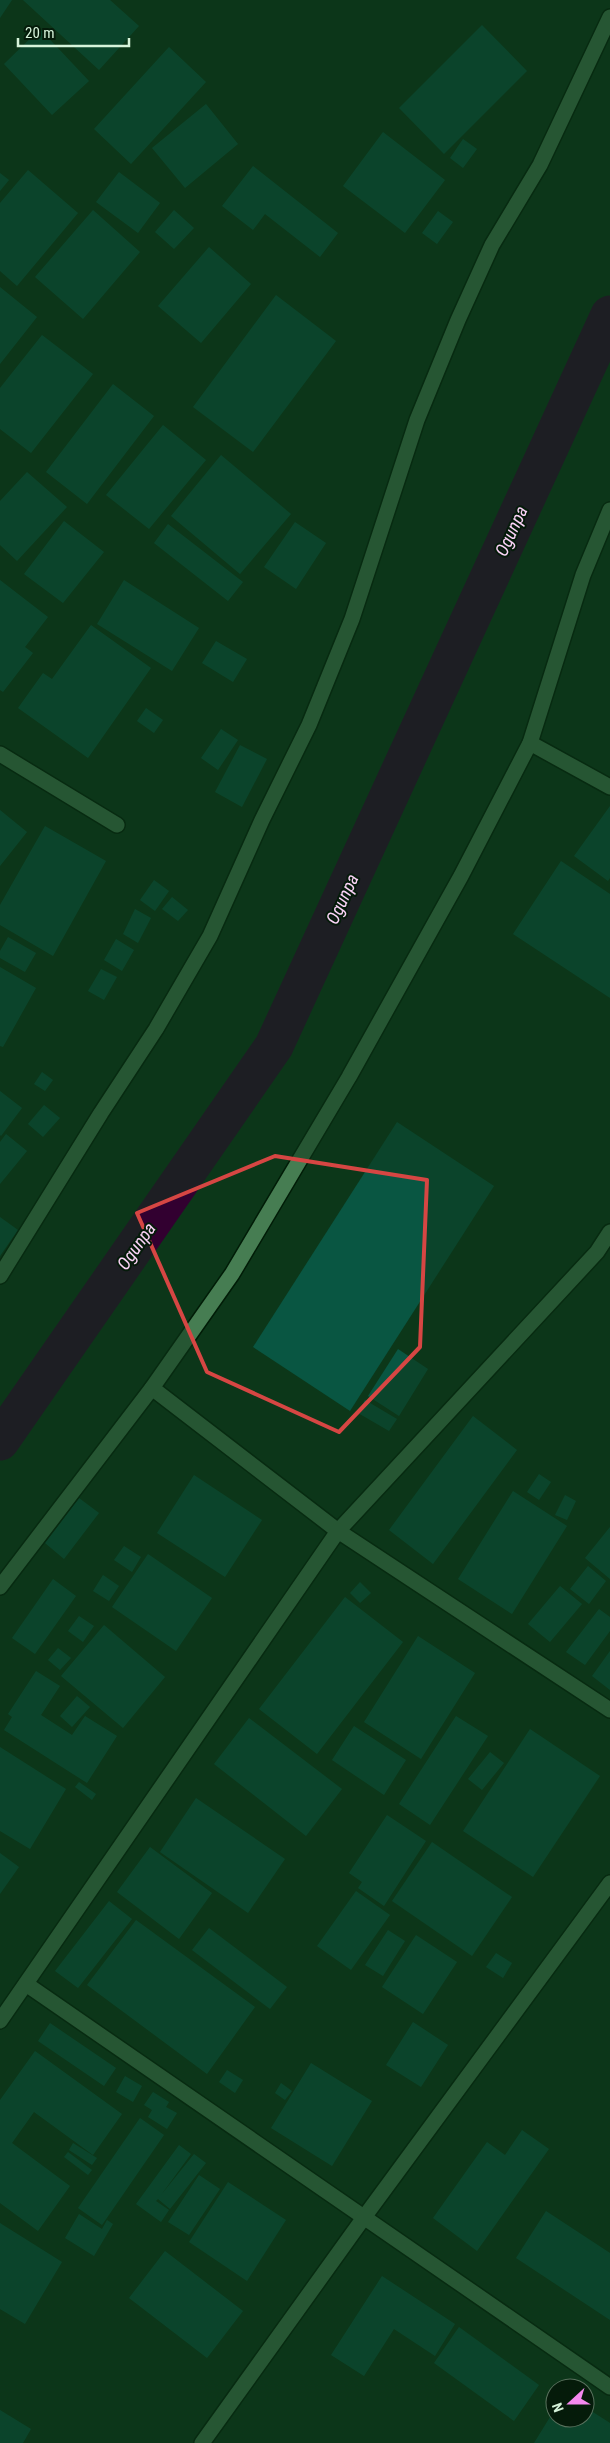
<svg xmlns="http://www.w3.org/2000/svg" width="610" height="2443" font-family="'Roboto Condensed',sans-serif">
	<rect width="100%" height="100%" fill="#0c3719"/>
	<g fill="none" stroke-linecap="round" stroke-linejoin="round">
		<path stroke="#320030" stroke-width="39" d="M0,1441L274,1046L610,315"/>
	</g>
	<g fill="#095642">
		<path d="M0,0H12L0,18Z"/>
		<path d="M23,0H110L139,26L99,70Z"/>
		<path d="M482,25L527,71L444,154L399,108Z"/>
		<path d="M40,29L89,81L52,115L4,64Z"/>
		<path d="M169,47L206,82L131,164L94,129Z"/>
		<path d="M206,104L238,144L185,188L152,148Z"/>
		<path d="M383,132L445,180L405,233L343,186Z"/>
		<path d="M463,139L477,149L463,168L450,158Z"/>
		<path d="M253,166L338,233L320,257L265,214L253,230L222,206Z"/>
		<path d="M28,170L78,213L17,286L0,271V203Z"/>
		<path d="M119,172L160,203L138,233L96,202Z"/>
		<path d="M0,173L9,180L0,191Z"/>
		<path d="M93,210L140,252L83,319L35,277Z"/>
		<path d="M174,210L194,228L174,249L155,232Z"/>
		<path d="M438,211L453,222L437,244L422,233Z"/>
		<path d="M209,247L251,284L201,343L158,306Z"/>
		<path d="M0,287L37,317L0,364Z"/>
		<path d="M276,295L336,341L253,452L193,407Z"/>
		<path d="M42,335L93,374L31,453L0,429V388Z"/>
		<path d="M113,384L154,416L87,504L46,472Z"/>
		<path d="M163,425L206,460L149,529L106,495Z"/>
		<path d="M221,455L291,514L240,574L171,516Z"/>
		<path d="M27,472L67,507L17,561L0,545V501Z"/>
		<path d="M64,521L104,552L63,603L24,574Z"/>
		<path d="M295,522L326,543L296,589L264,567Z"/>
		<path d="M168,524L243,582L228,601L154,543Z"/>
		<path d="M0,580L48,617L25,647L33,653L3,692L0,690Z"/>
		<path d="M124,580L199,628L172,671L97,624Z"/>
		<path d="M91,625L151,668L88,758L18,708L43,673L52,679Z"/>
		<path d="M216,641L247,659L233,682L202,663Z"/>
		<path d="M146,708L163,720L154,733L137,721Z"/>
		<path d="M221,729L238,740L218,770L201,758Z"/>
		<path d="M240,745L267,759L242,807L215,792Z"/>
		<path d="M610,806V878L608,881L574,856Z"/>
		<path d="M0,810L27,832L0,866Z"/>
		<path d="M45,826L106,861L53,956L0,925V905Z"/>
		<path d="M561,861L610,894V998L513,934Z"/>
		<path d="M154,880L169,891L155,911L140,900Z"/>
		<path d="M172,897L188,910L178,921L162,909Z"/>
		<path d="M135,909L151,918L138,943L123,934Z"/>
		<path d="M8,937L36,953L25,972L0,958V951Z"/>
		<path d="M116,939L134,950L122,971L104,960Z"/>
		<path d="M0,967L36,988L3,1047L0,1046Z"/>
		<path d="M101,969L117,977L104,1000L88,991Z"/>
		<path d="M42,1072L53,1080L45,1091L34,1084Z"/>
		<path d="M0,1091L22,1108L1,1136L0,1135Z"/>
		<path d="M44,1105L60,1118L43,1137L28,1124Z"/>
		<path d="M397,1122L494,1186L350,1411L253,1347Z"/>
		<path d="M6,1134L27,1151L0,1184V1142Z"/>
		<path d="M0,1217L18,1230L0,1256Z"/>
		<path d="M398,1349L428,1369L399,1416L368,1396Z"/>
		<path d="M365,1400L397,1419L389,1431L358,1413Z"/>
		<path d="M473,1416L517,1450L433,1564L389,1530Z"/>
		<path d="M539,1474L551,1482L539,1500L527,1492Z"/>
		<path d="M194,1475L262,1520L225,1577L157,1533Z"/>
		<path d="M513,1491L567,1526L512,1614L458,1579Z"/>
		<path d="M565,1495L576,1501L567,1520L555,1515Z"/>
		<path d="M79,1498L99,1513L64,1559L45,1543Z"/>
		<path d="M610,1527V1579L585,1558Z"/>
		<path d="M124,1546L141,1557L132,1572L114,1560Z"/>
		<path d="M148,1554L212,1598L176,1651L112,1607Z"/>
		<path d="M588,1566L606,1581L589,1604L570,1589Z"/>
		<path d="M103,1575L119,1586L109,1601L93,1591Z"/>
		<path d="M53,1579L76,1596L35,1654L12,1638Z"/>
		<path d="M360,1582L371,1593L360,1603L350,1593Z"/>
		<path d="M560,1586L582,1604L550,1642L528,1624Z"/>
		<path d="M345,1597L403,1642L317,1754L259,1709Z"/>
		<path d="M599,1609L610,1617V1631L585,1665L566,1652Z"/>
		<path d="M79,1616L94,1626L83,1642L68,1631Z"/>
		<path d="M104,1625L165,1677L123,1728L61,1676Z"/>
		<path d="M418,1636L475,1673L421,1759L364,1722Z"/>
		<path d="M58,1648L71,1658L60,1670L48,1660Z"/>
		<path d="M610,1651V1690L592,1676Z"/>
		<path d="M36,1671L60,1686L41,1715L72,1735L85,1716L117,1736L87,1783L4,1730L12,1717L8,1714Z"/>
		<path d="M77,1696L90,1707L72,1727L60,1716Z"/>
		<path d="M456,1716L488,1736L430,1825L399,1804Z"/>
		<path d="M249,1718L342,1789L306,1836L214,1764Z"/>
		<path d="M354,1726L406,1760L384,1795L332,1760Z"/>
		<path d="M530,1729L600,1776L533,1877L463,1831Z"/>
		<path d="M0,1747L66,1789L30,1849L0,1831Z"/>
		<path d="M490,1752L504,1763L482,1790L468,1779Z"/>
		<path d="M79,1782L96,1794L92,1800L75,1787Z"/>
		<path d="M196,1798L285,1859L248,1913L160,1852Z"/>
		<path d="M387,1815L426,1841L384,1906L358,1888L362,1882L349,1873Z"/>
		<path d="M432,1842L512,1897L472,1956L392,1901Z"/>
		<path d="M150,1847L212,1893L179,1939L117,1892Z"/>
		<path d="M0,1853L19,1867L0,1894Z"/>
		<path d="M356,1891L390,1915L351,1970L317,1946Z"/>
		<path d="M109,1901L132,1919L78,1988L55,1971Z"/>
		<path d="M136,1920L255,2007L207,2074L87,1985Z"/>
		<path d="M209,1928L287,1987L270,2009L192,1950Z"/>
		<path d="M388,1930L405,1941L383,1976L365,1965Z"/>
		<path d="M416,1935L457,1962L423,2014L382,1987Z"/>
		<path d="M496,1953L512,1963L503,1978L486,1967Z"/>
		<path d="M413,2022L448,2045L421,2087L386,2065Z"/>
		<path d="M50,2023L116,2068L104,2086L38,2041Z"/>
		<path d="M35,2051L122,2114L93,2155L34,2112L12,2143L70,2186L38,2231L0,2203V2100Z"/>
		<path d="M311,2063L372,2101L332,2166L271,2128Z"/>
		<path d="M227,2070L243,2080L235,2093L219,2082Z"/>
		<path d="M125,2076L142,2086L133,2102L116,2092Z"/>
		<path d="M281,2083L292,2091L285,2100L275,2093Z"/>
		<path d="M153,2092L169,2102L166,2107L177,2113L167,2129L148,2117L152,2110L144,2105Z"/>
		<path d="M140,2118L164,2135L102,2225L78,2208Z"/>
		<path d="M522,2130L549,2149L477,2251L433,2218L487,2142L505,2155Z"/>
		<path d="M73,2143L97,2158L92,2165L69,2150Z"/>
		<path d="M179,2145L191,2154L161,2195L194,2154L206,2163L170,2209L158,2199L156,2201L169,2210L161,2222L136,2204Z"/>
		<path d="M68,2152L92,2170L88,2175L64,2157Z"/>
		<path d="M199,2175L220,2189L189,2235L168,2222Z"/>
		<path d="M228,2182L286,2220L247,2281L189,2242Z"/>
		<path d="M546,2211L610,2253V2320L516,2258Z"/>
		<path d="M79,2214L102,2229L107,2220L113,2224L94,2256L65,2238Z"/>
		<path d="M0,2223L62,2262L25,2324L0,2309Z"/>
		<path d="M165,2251L243,2311L207,2358L129,2298Z"/>
		<path d="M382,2276L455,2324L435,2356L394,2329L364,2376L331,2355Z"/>
		<path d="M459,2327L539,2385L514,2421L434,2363Z"/>
		<path d="M585,2407L610,2423V2443H534L555,2409V2418H585Z"/>
		<path d="M0,2410L31,2429L23,2443H0Z"/>
	</g>
	<g fill="none" stroke-linecap="round" stroke-linejoin="round">
		<defs>
			<g id="minor">
				<path d="M530,743L610,787"/>
				<path d="M0,754L117,825"/>
				<path d="M0,1276L101,1113L156,1029L210,936L262,820L309,725L352,619L417,420L458,320L492,245L540,165L610,17"/>
				<path d="M152,1388L338,1531L597,1252L610,1232"/>
				<path d="M0,1587L152,1388L232,1274L349,1077L461,876L530,743L583,575L610,510"/>
				<path d="M26,1984L610,2387"/>
				<path d="M0,2021L338,1531L610,1710"/>
				<path d="M202,2443L365,2216L610,1883"/>
			</g>
		</defs>
		<use href="#minor" stroke="#011c07" stroke-width="18"/>
		<use href="#minor" stroke="#467d52" stroke-width="15"/>
	</g>
	<path d="M0 0H610V2443H0ZM275,1156L427,1180L420,1347L339,1432L207,1372L137,1213Z" fill="#0c3719" fill-opacity=".55" fill-rule="evenodd"/>
	<path fill="none" stroke="#d64643" stroke-width="4" stroke-linejoin="round" d="M275,1156L427,1180L420,1347L339,1432L207,1372L137,1213Z"/>
	<g text-anchor="middle" dominant-baseline="central" stroke-width="4" stroke-linejoin="round" paint-order="stroke">
		<g font-size="18" font-style="italic" fill="#fbd3f7" stroke="#051b0a">
			<text transform="translate(511 531) rotate(-65)">Ogunpa</text>
			<text transform="translate(342 899) rotate(-65)">Ogunpa</text>
			<text transform="translate(136 1246) rotate(-55)">Ogunpa</text>
		</g>
	</g>
	<g transform="translate(570 2403) rotate(249)"><circle r="24" fill="#051b0a" stroke="#59715d"/>
	<path d="M0-4L9 19L0 12L-9 19Z" fill="#f589ef"/>
	<text y="-8" font-size="14" font-weight="bold" text-anchor="middle" fill="#d6f3da">N</text>
	</g>
	<path d="M18 38v8h111v-8" fill="none" stroke="#d6f3da" stroke-width="2.5"/>
	<text x="25" y="38" font-size="15" fill="#d6f3da" stroke="#051b0a" stroke-width="4" paint-order="stroke">20 m</text>
</svg>
